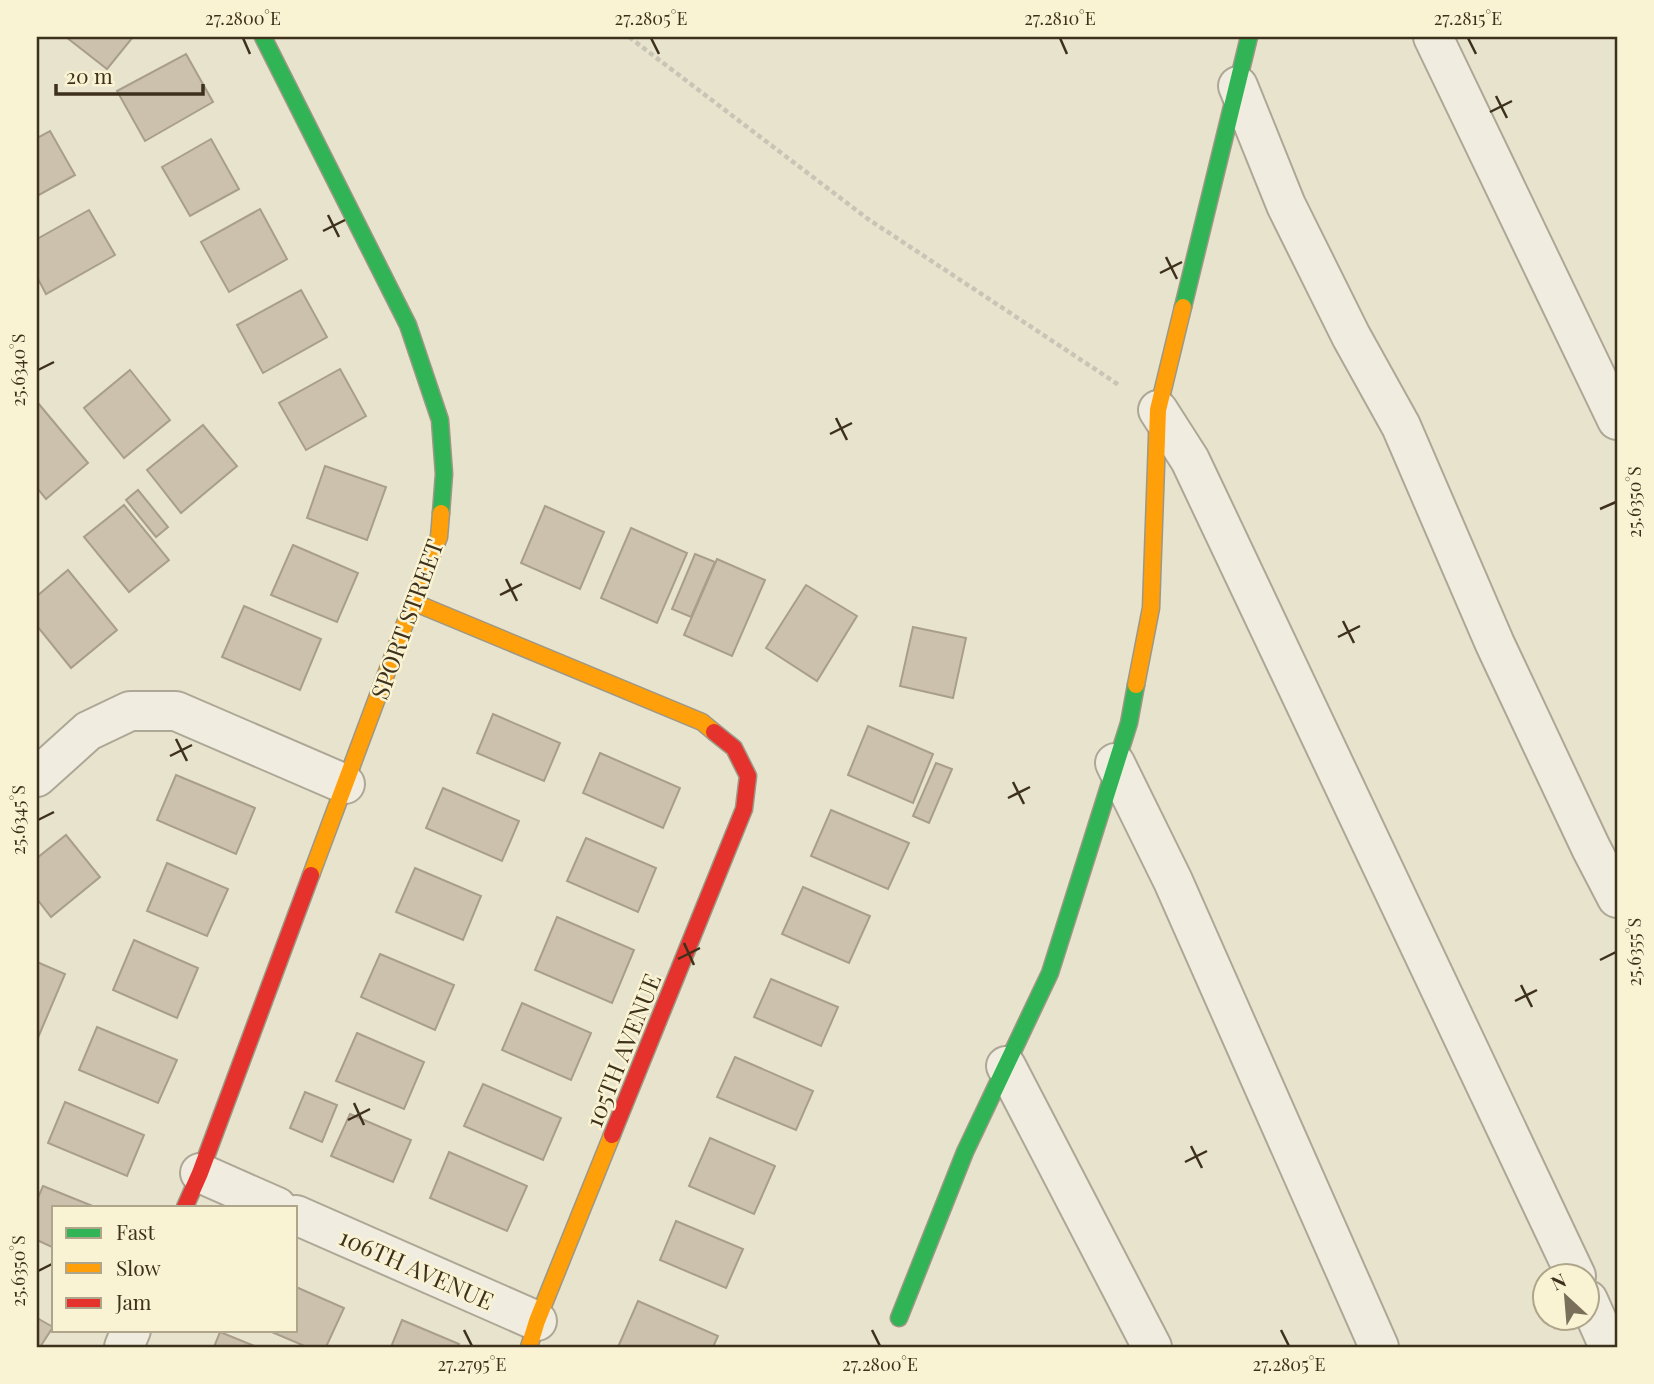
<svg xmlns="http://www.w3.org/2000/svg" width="1654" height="1384" font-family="'Playfair Display',serif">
	<rect width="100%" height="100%" fill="#e8e3cd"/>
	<g fill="#ccc1ad" stroke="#a99e8c" stroke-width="2">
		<path d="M66,37H133L107,69Z"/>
		<path d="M186,54L213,102L145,141L117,91Z"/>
		<path d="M50,131L75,175L37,196V138Z"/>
		<path d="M211,139L239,189L190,216L162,167Z"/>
		<path d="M260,209L287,259L229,292L201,242Z"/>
		<path d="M89,210L115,255L46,294L37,277V239Z"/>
		<path d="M301,290L327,337L263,373L237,325Z"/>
		<path d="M340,369L366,416L306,450L279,403Z"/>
		<path d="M130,370L170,420L124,458L84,408Z"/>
		<path d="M38,403L88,463L46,499L37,488V404Z"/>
		<path d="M203,425L237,466L181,513L147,470Z"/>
		<path d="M325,466L386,487L367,540L307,518Z"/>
		<path d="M138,490L168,527L156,537L126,500Z"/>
		<path d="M124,505L169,560L129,592L84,537Z"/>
		<path d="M545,506L604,532L580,589L521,563Z"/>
		<path d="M631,528L687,553L657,623L601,598Z"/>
		<path d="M293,545L358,573L337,622L271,595Z"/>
		<path d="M695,554L715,562L691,617L672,609Z"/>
		<path d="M717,559L765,580L732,656L684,635Z"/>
		<path d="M68,570L117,630L71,668L37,626V596Z"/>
		<path d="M806,585L857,616L817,681L766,648Z"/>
		<path d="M244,606L321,639L300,690L222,657Z"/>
		<path d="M913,627L966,638L953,698L900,686Z"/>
		<path d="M493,714L560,743L544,781L477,753Z"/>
		<path d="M868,726L933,754L913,803L848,775Z"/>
		<path d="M600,753L680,788L663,828L583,793Z"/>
		<path d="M936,763L952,769L929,823L913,816Z"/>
		<path d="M176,775L255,808L236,854L157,820Z"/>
		<path d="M443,788L519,821L502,861L426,828Z"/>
		<path d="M831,810L909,843L888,889L811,856Z"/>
		<path d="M66,835L100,877L51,917L37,899V858Z"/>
		<path d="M586,838L656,868L638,912L567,881Z"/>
		<path d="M167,863L228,889L207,936L147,911Z"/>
		<path d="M415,868L481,896L463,940L396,912Z"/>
		<path d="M803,887L870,916L849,963L782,934Z"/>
		<path d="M557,917L634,950L612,1003L535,970Z"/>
		<path d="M134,940L198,968L177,1018L113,990Z"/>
		<path d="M380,954L454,985L435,1030L361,997Z"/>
		<path d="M37,962L65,974L37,1040Z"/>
		<path d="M771,979L838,1007L821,1046L754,1017Z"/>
		<path d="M522,1003L591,1033L571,1080L502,1050Z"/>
		<path d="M97,1027L177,1060L158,1103L79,1070Z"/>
		<path d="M357,1033L424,1062L404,1109L336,1081Z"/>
		<path d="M735,1057L813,1091L796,1130L717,1097Z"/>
		<path d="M483,1084L561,1118L543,1160L464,1126Z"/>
		<path d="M305,1092L337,1105L322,1142L290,1128Z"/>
		<path d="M65,1102L144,1135L127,1176L48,1143Z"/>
		<path d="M350,1114L411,1140L393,1182L331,1156Z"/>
		<path d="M710,1138L775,1166L754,1214L689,1186Z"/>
		<path d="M449,1152L527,1186L507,1231L430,1198Z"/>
		<path d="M43,1186L95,1207H54V1248L37,1240V1200Z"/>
		<path d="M676,1221L743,1249L726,1288L660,1260Z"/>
		<path d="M296,1287L344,1308L326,1347H307L267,1330H296Z"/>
		<path d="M638,1301L718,1336L713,1347H618Z"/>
		<path d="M37,1318L53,1327L40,1347H37Z"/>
		<path d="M402,1320L459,1344L457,1347H391Z"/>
		<path d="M220,1332L257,1347H214Z"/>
	</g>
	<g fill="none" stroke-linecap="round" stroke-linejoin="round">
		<defs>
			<g id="street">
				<path d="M1433,37L1617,420"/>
				<path d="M1238,86L1286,205L1351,336L1401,426L1495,644L1591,848L1617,898"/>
				<path d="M1158,410L1190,460L1576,1276"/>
				<path d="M1115,763L1173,881L1379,1347"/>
				<path d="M37,777L88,731L130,711H176L345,784"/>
				<path d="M1006,1066L1152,1347"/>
				<path d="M200,1173L277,1207"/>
				<path d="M296,1215L537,1321"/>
				<path d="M1588,1300L1609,1347"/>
				<path d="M124,1347L131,1330"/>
			</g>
			<g id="fast">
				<path d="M263,37L408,325L440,420L444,474L441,513"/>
				<path d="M1183,307L1249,37"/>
				<path d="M899,1318L965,1152L1050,973L1129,723L1136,685"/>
			</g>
			<g id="slow">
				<path d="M413,602L702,722L714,732"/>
				<path d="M1136,685L1151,608L1158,410L1183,307"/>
				<path d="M311,875L413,602L439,537L441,513"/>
				<path d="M529,1347L537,1321L612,1135"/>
			</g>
			<g id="jam">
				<path d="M612,1135L744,809L748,776L734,748L714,732"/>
				<path d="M185,1207L200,1173L311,875"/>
			</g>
		</defs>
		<use href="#street" stroke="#ada796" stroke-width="42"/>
		<use href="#fast" stroke="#9d9786" stroke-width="19"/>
		<use href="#slow" stroke="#9d9786" stroke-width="19"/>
		<use href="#jam" stroke="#9d9786" stroke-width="19"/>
		<path stroke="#c8c4b6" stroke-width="4.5" stroke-dasharray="5 3.5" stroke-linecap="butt" d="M629,37L868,219L1119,385"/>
		<use href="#street" stroke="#f0ece0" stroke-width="38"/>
		<use href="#fast" stroke="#30b455" stroke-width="16"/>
		<use href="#slow" stroke="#ff9f0a" stroke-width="16"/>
		<use href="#jam" stroke="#e5322d" stroke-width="16"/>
	</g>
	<path fill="none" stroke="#3e311c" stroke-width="2.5" d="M243,38L250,54M651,38L659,54M1060,38L1067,54M1468,38L1476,54M1496,96L1507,118M1490,112L1512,101M328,215L339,237M323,231L345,220M1166,257L1177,279M1160,273L1182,262M38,370L54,362M836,418L847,440M830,434L852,423M1600,509L1616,502M506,579L517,601M500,595L522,584M1343,621L1354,643M1338,637L1360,626M176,739L187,761M170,756L192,745M1013,782L1024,804M1008,798L1030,787M38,820L54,812M684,943L694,965M678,959L700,948M1600,960L1616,952M1521,985L1532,1007M1515,1001L1537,990M354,1103L364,1125M348,1120L370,1109M1191,1146L1202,1168M1185,1162L1207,1151M38,1271L54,1263M464,1330L472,1346M872,1330L880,1346M1281,1330L1289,1346"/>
	<g text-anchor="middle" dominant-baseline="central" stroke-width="5" stroke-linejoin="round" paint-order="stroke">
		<g font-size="24" fill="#3e311c" stroke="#faf3d3">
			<text transform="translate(406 619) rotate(-70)">SPORT STREET</text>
			<text transform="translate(622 1050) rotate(-68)">105TH AVENUE</text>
			<text transform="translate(417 1268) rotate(24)">106TH AVENUE</text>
		</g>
	</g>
	<rect width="1654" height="1384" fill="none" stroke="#faf3d3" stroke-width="77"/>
	<rect x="52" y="1206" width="245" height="126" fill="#faf3d3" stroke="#afa58a" stroke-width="2"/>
	<rect x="66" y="1228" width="35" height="10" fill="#30b455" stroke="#afa58a" stroke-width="2"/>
	<text x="116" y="1240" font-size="21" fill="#3e311c">Fast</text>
	<rect x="66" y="1263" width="35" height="10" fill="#ff9f0a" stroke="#afa58a" stroke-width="2"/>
	<text x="116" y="1276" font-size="21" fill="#3e311c">Slow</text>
	<rect x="66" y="1298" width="35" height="10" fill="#e5322d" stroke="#afa58a" stroke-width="2"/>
	<text x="116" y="1310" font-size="21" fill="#3e311c">Jam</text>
	<g transform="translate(1566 1297) rotate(334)"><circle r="33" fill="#faf3d3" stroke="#afa58a" stroke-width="2"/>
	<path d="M0-5L12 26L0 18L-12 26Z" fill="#7a6f5a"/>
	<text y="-10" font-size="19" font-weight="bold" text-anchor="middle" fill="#3e311c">N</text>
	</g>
	<path d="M56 84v10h147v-10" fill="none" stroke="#3e311c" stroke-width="3.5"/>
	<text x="66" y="84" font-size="21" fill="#3e311c" stroke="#faf3d3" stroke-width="5" paint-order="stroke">20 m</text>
	<rect x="38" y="38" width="1578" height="1308" fill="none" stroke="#3e311c" stroke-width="2.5"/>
	<g font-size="18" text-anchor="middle" fill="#3e311c">
		<text x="243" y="25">27.2800°E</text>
		<text x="651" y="25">27.2805°E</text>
		<text x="1060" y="25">27.2810°E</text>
		<text x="1468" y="25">27.2815°E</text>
		<text transform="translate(19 370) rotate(-90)" y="6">25.6340°S</text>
		<text transform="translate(1635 502) rotate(-90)" y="6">25.6350°S</text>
		<text transform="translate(19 820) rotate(-90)" y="6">25.6345°S</text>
		<text transform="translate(1635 952) rotate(-90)" y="6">25.6355°S</text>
		<text transform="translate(19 1271) rotate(-90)" y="6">25.6350°S</text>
		<text x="472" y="1371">27.2795°E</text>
		<text x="880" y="1371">27.2800°E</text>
		<text x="1289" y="1371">27.2805°E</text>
	</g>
</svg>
